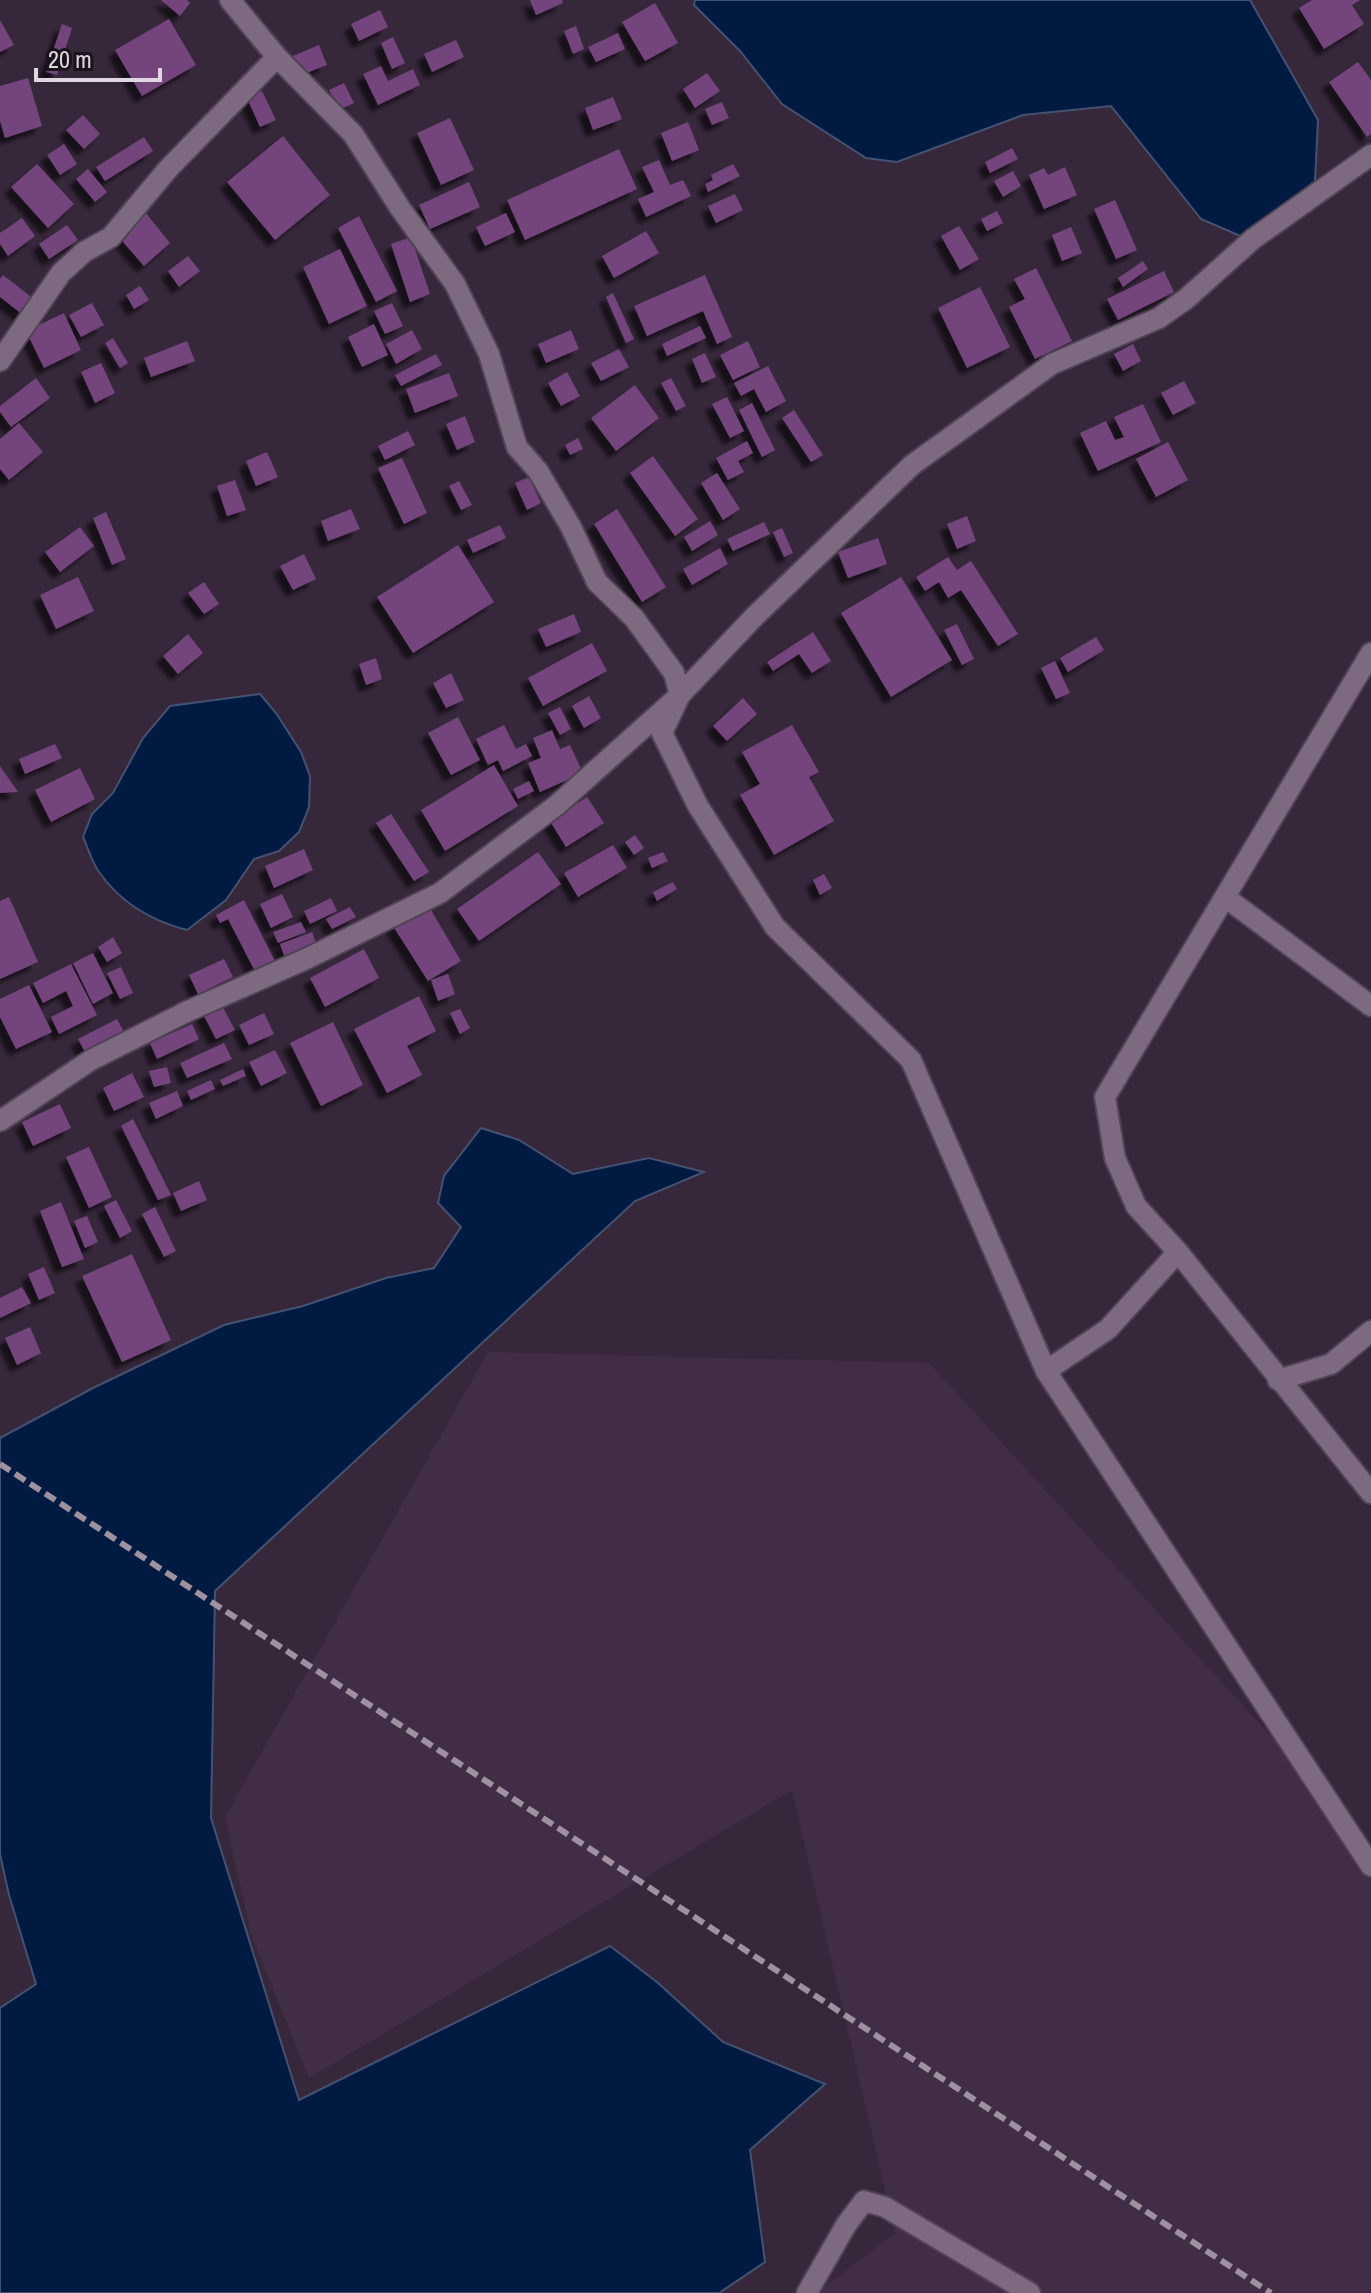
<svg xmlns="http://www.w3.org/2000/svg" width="1371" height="2293" font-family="'Archivo Narrow',sans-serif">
	<defs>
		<filter id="shadow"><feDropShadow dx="-7" dy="7" stdDeviation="2" flood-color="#0009"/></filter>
	</defs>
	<rect width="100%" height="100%" fill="#37273b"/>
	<path fill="#422d46" d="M488,1352L929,1363L1336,1807L1371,1881V2293H817L895,2233L792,1790L309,2078L251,1934L225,1817Z"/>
	<g fill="#011a41" stroke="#445271" stroke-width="2">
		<path d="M695,0H1250L1318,120L1315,181L1245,238L1201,219L1111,106L1023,115L897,162L866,158L782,104L740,51L694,5Z"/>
		<path d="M260,694L276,713L301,752L310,776L309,807L299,832L279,851L254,859L226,900L187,930C152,921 120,902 99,872C92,862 88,848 83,837L92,814L113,793L143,738L170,706Z"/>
		<path d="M481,1128L519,1140L573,1174L649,1158L704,1172L635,1201L215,1591L211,1818L299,2100L610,1946L658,1983L723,2042L825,2084L750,2150L765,2262L719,2293H0V2008L36,1984L9,1895L0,1854V1438L93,1388L224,1325L303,1306L386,1278L434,1268L461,1227L438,1203L444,1176Z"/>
	</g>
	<g fill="#73457c" filter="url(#shadow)">
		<path d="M161,0H187L190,3L180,16Z"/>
		<path d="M530,0H562L563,3L536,15Z"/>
		<path d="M1312,0H1360L1352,5L1364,24L1324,49L1299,8Z"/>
		<path d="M655,3L678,43L645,61L622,22Z"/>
		<path d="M380,10L388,27L359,41L351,24Z"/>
		<path d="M169,19L196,65L142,96L115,50Z"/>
		<path d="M0,20L14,45L0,52Z"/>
		<path d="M62,24L72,28L57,75L46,72Z"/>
		<path d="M576,26L584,49L573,54L564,31Z"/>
		<path d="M618,33L625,49L596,62L588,47Z"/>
		<path d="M393,37L405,63L392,69L381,43Z"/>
		<path d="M456,40L464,57L432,72L424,54Z"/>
		<path d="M319,45L327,65L301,75L293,56Z"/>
		<path d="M1358,62L1371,80V134L1367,137L1329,82Z"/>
		<path d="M381,66L388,81L413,69L420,85L378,105L363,74Z"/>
		<path d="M707,73L720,91L695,108L683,89Z"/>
		<path d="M28,78L42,126L5,138L0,121V86Z"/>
		<path d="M344,83L354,103L339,110L329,90Z"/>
		<path d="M262,91L276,120L260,127L247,98Z"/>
		<path d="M613,97L622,119L593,130L585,108Z"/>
		<path d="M722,102L729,118L712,125L705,109Z"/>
		<path d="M83,115L100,134L84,149L66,130Z"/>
		<path d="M450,118L474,170L441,185L417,133Z"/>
		<path d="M688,122L699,150L672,161L661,133Z"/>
		<path d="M283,136L330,195L275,240L227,182Z"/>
		<path d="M144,137L153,151L105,181L96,167Z"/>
		<path d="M64,144L77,164L60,175L47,155Z"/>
		<path d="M1012,148L1018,159L990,173L985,162Z"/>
		<path d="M619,149L637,189L525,240L507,200Z"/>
		<path d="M659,160L670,185L683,180L691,196L646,217L638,199L654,192L642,167Z"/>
		<path d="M37,164L74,204L48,228L11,187Z"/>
		<path d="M733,164L740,176L708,192L705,184L713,180L711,175Z"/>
		<path d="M1065,167L1077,195L1044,209L1029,175L1044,168L1048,175Z"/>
		<path d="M88,169L107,192L95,202L76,179Z"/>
		<path d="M1013,171L1021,186L1003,197L994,181Z"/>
		<path d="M469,182L480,207L430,229L419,205Z"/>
		<path d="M735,194L743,210L716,223L708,206Z"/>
		<path d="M1115,200L1137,250L1116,259L1094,209Z"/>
		<path d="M997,211L1003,223L987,231L981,219Z"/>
		<path d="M145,212L170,243L144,266L117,235Z"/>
		<path d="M506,213L515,232L485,246L476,227Z"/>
		<path d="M359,216L397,291L376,302L338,228Z"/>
		<path d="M22,218L35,236L8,256L0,244V233Z"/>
		<path d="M67,225L78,240L49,259L39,244Z"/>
		<path d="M959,226L979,259L960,270L941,236Z"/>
		<path d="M1071,227L1082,253L1062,261L1052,235Z"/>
		<path d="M646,231L659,253L614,278L602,256Z"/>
		<path d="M411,237L430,294L410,302L391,244Z"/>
		<path d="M340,249L367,306L329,324L303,267Z"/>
		<path d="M188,256L200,271L179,287L168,271Z"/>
		<path d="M1143,261L1148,269L1123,287L1118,278Z"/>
		<path d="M1036,268L1072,341L1035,359L1009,307L1025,299L1014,279Z"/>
		<path d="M1164,271L1174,292L1118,320L1107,299Z"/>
		<path d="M3,275L38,302L27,318L0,297V279Z"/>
		<path d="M705,275L732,337L717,344L703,311L647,336L634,306Z"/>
		<path d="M140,286L149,300L134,309L126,295Z"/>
		<path d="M980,287L1010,347L967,368L938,308Z"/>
		<path d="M613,293L634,339L626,343L606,297Z"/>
		<path d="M92,303L104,325L81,337L69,315Z"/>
		<path d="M392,303L403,326L385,334L374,311Z"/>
		<path d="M64,313L81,350L44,368L26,331Z"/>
		<path d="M374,324L388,355L362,367L348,337Z"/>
		<path d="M700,326L706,338L667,356L662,344Z"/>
		<path d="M412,330L422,349L396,364L386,344Z"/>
		<path d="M571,330L579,349L546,363L538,344Z"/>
		<path d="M113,338L128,363L120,368L105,343Z"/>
		<path d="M187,341L195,361L151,377L144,358Z"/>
		<path d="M748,341L760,367L733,380L720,355Z"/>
		<path d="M1133,344L1141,361L1123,371L1114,354Z"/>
		<path d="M619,349L629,367L601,381L591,363Z"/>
		<path d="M705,353L716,377L702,383L692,359Z"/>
		<path d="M436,354L442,365L401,386L395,375Z"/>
		<path d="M101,363L115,393L95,403L81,372Z"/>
		<path d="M768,366L786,401L766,412L754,389L741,396L734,383Z"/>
		<path d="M567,372L580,396L561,406L548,383Z"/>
		<path d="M449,373L458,396L415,413L406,389Z"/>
		<path d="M36,378L50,398L11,427L0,412V406Z"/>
		<path d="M671,378L686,406L676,411L661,383Z"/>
		<path d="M1184,381L1196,403L1173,415L1161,393Z"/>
		<path d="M635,385L659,418L616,451L591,418Z"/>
		<path d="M727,397L744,431L730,438L712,404Z"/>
		<path d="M752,403L775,450L762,457L739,410Z"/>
		<path d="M1143,404L1161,442L1098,471L1080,433L1106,421L1115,440L1124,437L1114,417Z"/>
		<path d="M794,410L823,455L811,462L782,418Z"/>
		<path d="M465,416L475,442L457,450L446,424Z"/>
		<path d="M19,423L43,452L9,480L0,469V439Z"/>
		<path d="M408,431L415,445L385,460L378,446Z"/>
		<path d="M578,438L583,449L570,455L565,445Z"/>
		<path d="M747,441L753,453L738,461L744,472L728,480L716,458Z"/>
		<path d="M1168,442L1188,480L1156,497L1136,459Z"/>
		<path d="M267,452L278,477L256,486L246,461Z"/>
		<path d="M653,456L698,519L675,536L630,473Z"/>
		<path d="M402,458L427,513L404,524L378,468Z"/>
		<path d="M717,473L740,509L723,520L701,483Z"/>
		<path d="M529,477L541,503L527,510L515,483Z"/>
		<path d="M235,480L246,510L227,516L217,486Z"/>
		<path d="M459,481L472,505L461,510L449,486Z"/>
		<path d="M351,509L360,529L328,541L321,521Z"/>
		<path d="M617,509L666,587L642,602L594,524Z"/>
		<path d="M106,512L126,559L112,565L93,518Z"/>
		<path d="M967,516L976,541L957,549L947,524Z"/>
		<path d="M710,521L718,535L692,551L684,537Z"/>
		<path d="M764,522L770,534L733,551L727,539Z"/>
		<path d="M500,525L506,538L473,553L467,540Z"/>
		<path d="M80,527L94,546L60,572L45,552Z"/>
		<path d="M782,528L793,553L784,557L773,532Z"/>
		<path d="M878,538L887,564L848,578L838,552Z"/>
		<path d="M458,545L494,602L413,653L377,597Z"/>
		<path d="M720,548L728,564L692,585L683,569Z"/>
		<path d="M304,554L316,579L293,590L280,566Z"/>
		<path d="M948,557L957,570L971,561L1018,634L998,646L961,590L948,598L939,582L925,591L916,577Z"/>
		<path d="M78,577L94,611L56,629L40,595Z"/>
		<path d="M901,577L952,660L891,697L841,613Z"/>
		<path d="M204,582L219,604L204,614L188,593Z"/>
		<path d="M574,614L581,632L546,647L538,629Z"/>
		<path d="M957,624L974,659L962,665L944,630Z"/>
		<path d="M813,632L831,661L812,673L799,654L773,671L767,662Z"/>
		<path d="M188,634L203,653L178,674L163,656Z"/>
		<path d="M1096,637L1104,650L1068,672L1060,658Z"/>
		<path d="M592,643L607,671L543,706L528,678Z"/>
		<path d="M376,658L382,679L366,685L359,664Z"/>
		<path d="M1055,661L1070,693L1056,699L1041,668Z"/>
		<path d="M451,673L464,700L446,708L433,683Z"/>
		<path d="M589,696L601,718L584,728L572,706Z"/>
		<path d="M743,698L757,714L727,741L713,726Z"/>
		<path d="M560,707L571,729L560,735L548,713Z"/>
		<path d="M458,717L480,760L451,775L428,733Z"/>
		<path d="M504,725L516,749L526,744L532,756L503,771L498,760L488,765L476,739Z"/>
		<path d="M792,725L819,772L809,777L834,821L774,855L740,795L760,784L742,752Z"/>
		<path d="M552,730L560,749L570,745L583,773L540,792L528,763L541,758L533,738Z"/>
		<path d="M55,744L62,758L25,774L19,759Z"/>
		<path d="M494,765L518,806L445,851L421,810Z"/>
		<path d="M0,766L18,792L0,793Z"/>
		<path d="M80,768L95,799L51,822L35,790Z"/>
		<path d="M529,781L534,791L518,799L513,789Z"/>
		<path d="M587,797L604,823L566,847L550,821Z"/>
		<path d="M391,814L429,872L414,881L376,823Z"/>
		<path d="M635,835L644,848L634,855L625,842Z"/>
		<path d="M613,845L627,868L578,897L564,873Z"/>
		<path d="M304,849L313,870L274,888L265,866Z"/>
		<path d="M538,852L561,884L479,941L457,909Z"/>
		<path d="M663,852L668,861L652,868L648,858Z"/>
		<path d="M824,874L832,888L820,895L813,880Z"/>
		<path d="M673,882L677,889L657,901L653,892Z"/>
		<path d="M282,894L293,917L271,928L260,904Z"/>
		<path d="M9,897L38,962L0,979V901Z"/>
		<path d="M331,898L337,911L310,924L304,911Z"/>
		<path d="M244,900L278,967L258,977L228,919L220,923L216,915Z"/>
		<path d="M428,905L461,961L428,981L393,926Z"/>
		<path d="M350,907L356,917L332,929L326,919Z"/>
		<path d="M301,922L306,932L278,943L273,932Z"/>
		<path d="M312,932L319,951L287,963L280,944Z"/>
		<path d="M113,937L122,953L107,962L98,947Z"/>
		<path d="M364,949L379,978L325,1007L310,978Z"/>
		<path d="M93,953L113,993L93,1004L73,963Z"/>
		<path d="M224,959L233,977L198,994L189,975Z"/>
		<path d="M71,964L97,1015L59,1034L51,1017L73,1006L66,991L43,1003L33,983Z"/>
		<path d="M121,967L133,993L120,999L107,973Z"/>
		<path d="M448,974L455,994L438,1001L431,980Z"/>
		<path d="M29,985L52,1032L16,1049L0,1017V999Z"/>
		<path d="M419,996L436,1031L407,1046L422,1075L387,1093L354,1029Z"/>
		<path d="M221,1004L235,1030L216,1039L202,1012Z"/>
		<path d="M460,1009L470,1028L460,1034L450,1013Z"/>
		<path d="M264,1013L274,1034L249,1045L239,1025Z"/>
		<path d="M117,1019L125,1034L86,1054L78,1039Z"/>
		<path d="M333,1022L363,1085L321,1106L290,1043Z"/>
		<path d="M192,1024L199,1039L157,1059L150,1043Z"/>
		<path d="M224,1043L232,1059L187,1078L180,1063Z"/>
		<path d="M275,1050L287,1073L261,1086L249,1062Z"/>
		<path d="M167,1067L171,1083L154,1087L149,1071Z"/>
		<path d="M243,1069L246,1076L223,1086L220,1080Z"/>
		<path d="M132,1073L144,1097L114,1111L103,1088Z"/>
		<path d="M211,1080L215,1089L191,1100L187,1091Z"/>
		<path d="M177,1091L183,1106L156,1119L149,1103Z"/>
		<path d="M60,1104L71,1128L33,1146L22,1122Z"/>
		<path d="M133,1119L171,1195L158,1200L121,1126Z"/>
		<path d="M89,1147L112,1197L89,1208L66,1157Z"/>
		<path d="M199,1181L207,1200L181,1211L173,1193Z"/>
		<path d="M116,1200L132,1231L120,1238L104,1206Z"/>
		<path d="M61,1202L84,1259L62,1267L40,1211Z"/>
		<path d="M155,1207L176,1251L164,1257L142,1214Z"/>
		<path d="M87,1216L98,1242L85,1248L74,1221Z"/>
		<path d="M132,1254L171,1340L122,1362L82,1276Z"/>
		<path d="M44,1267L55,1293L39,1300L28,1274Z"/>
		<path d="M22,1287L31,1303L0,1318V1298Z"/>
		<path d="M30,1327L41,1353L17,1365L5,1338Z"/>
	</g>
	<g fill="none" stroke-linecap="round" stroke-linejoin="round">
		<defs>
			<g id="service">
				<path d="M1225,897L1371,1006"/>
				<path d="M1178,1252L1371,1493"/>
				<path d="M1046,1371L1108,1329L1178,1252L1136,1206L1115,1158L1105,1097L1371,653"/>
				<path d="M1278,1380L1331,1364L1371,1331"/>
				<path d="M807,2293L846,2225L864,2201L885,2207L1030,2293"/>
			</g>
			<g id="minor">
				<path d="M230,0L277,57L353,134L400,208L455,284L489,354L517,447L538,471L571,527L597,582L634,618L674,673L680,695L662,733L698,806L775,927L911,1060L1046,1371L1371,1866"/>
				<path d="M0,361L61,273L84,252L111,237L168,169L277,57"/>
				<path d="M0,1121L91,1060L186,1012L306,959L440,893L557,805L680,695L755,616L912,465L1052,364L1159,318L1186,299L1253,239L1371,155"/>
			</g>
		</defs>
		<use href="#service" stroke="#504353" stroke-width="24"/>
		<use href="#minor" stroke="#504353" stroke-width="24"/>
		<use href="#service" stroke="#7d6a81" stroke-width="20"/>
		<use href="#minor" stroke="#7d6a81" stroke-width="20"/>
		<path stroke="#9e92a1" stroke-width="6" stroke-dasharray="12 6" stroke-linecap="butt" d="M0,1464L1271,2293"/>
	</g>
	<path d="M36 68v12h124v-12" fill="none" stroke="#e0d6e2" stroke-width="4"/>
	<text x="48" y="68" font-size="24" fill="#e0d6e2" stroke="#1a131c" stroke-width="6" paint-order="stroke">20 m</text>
</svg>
